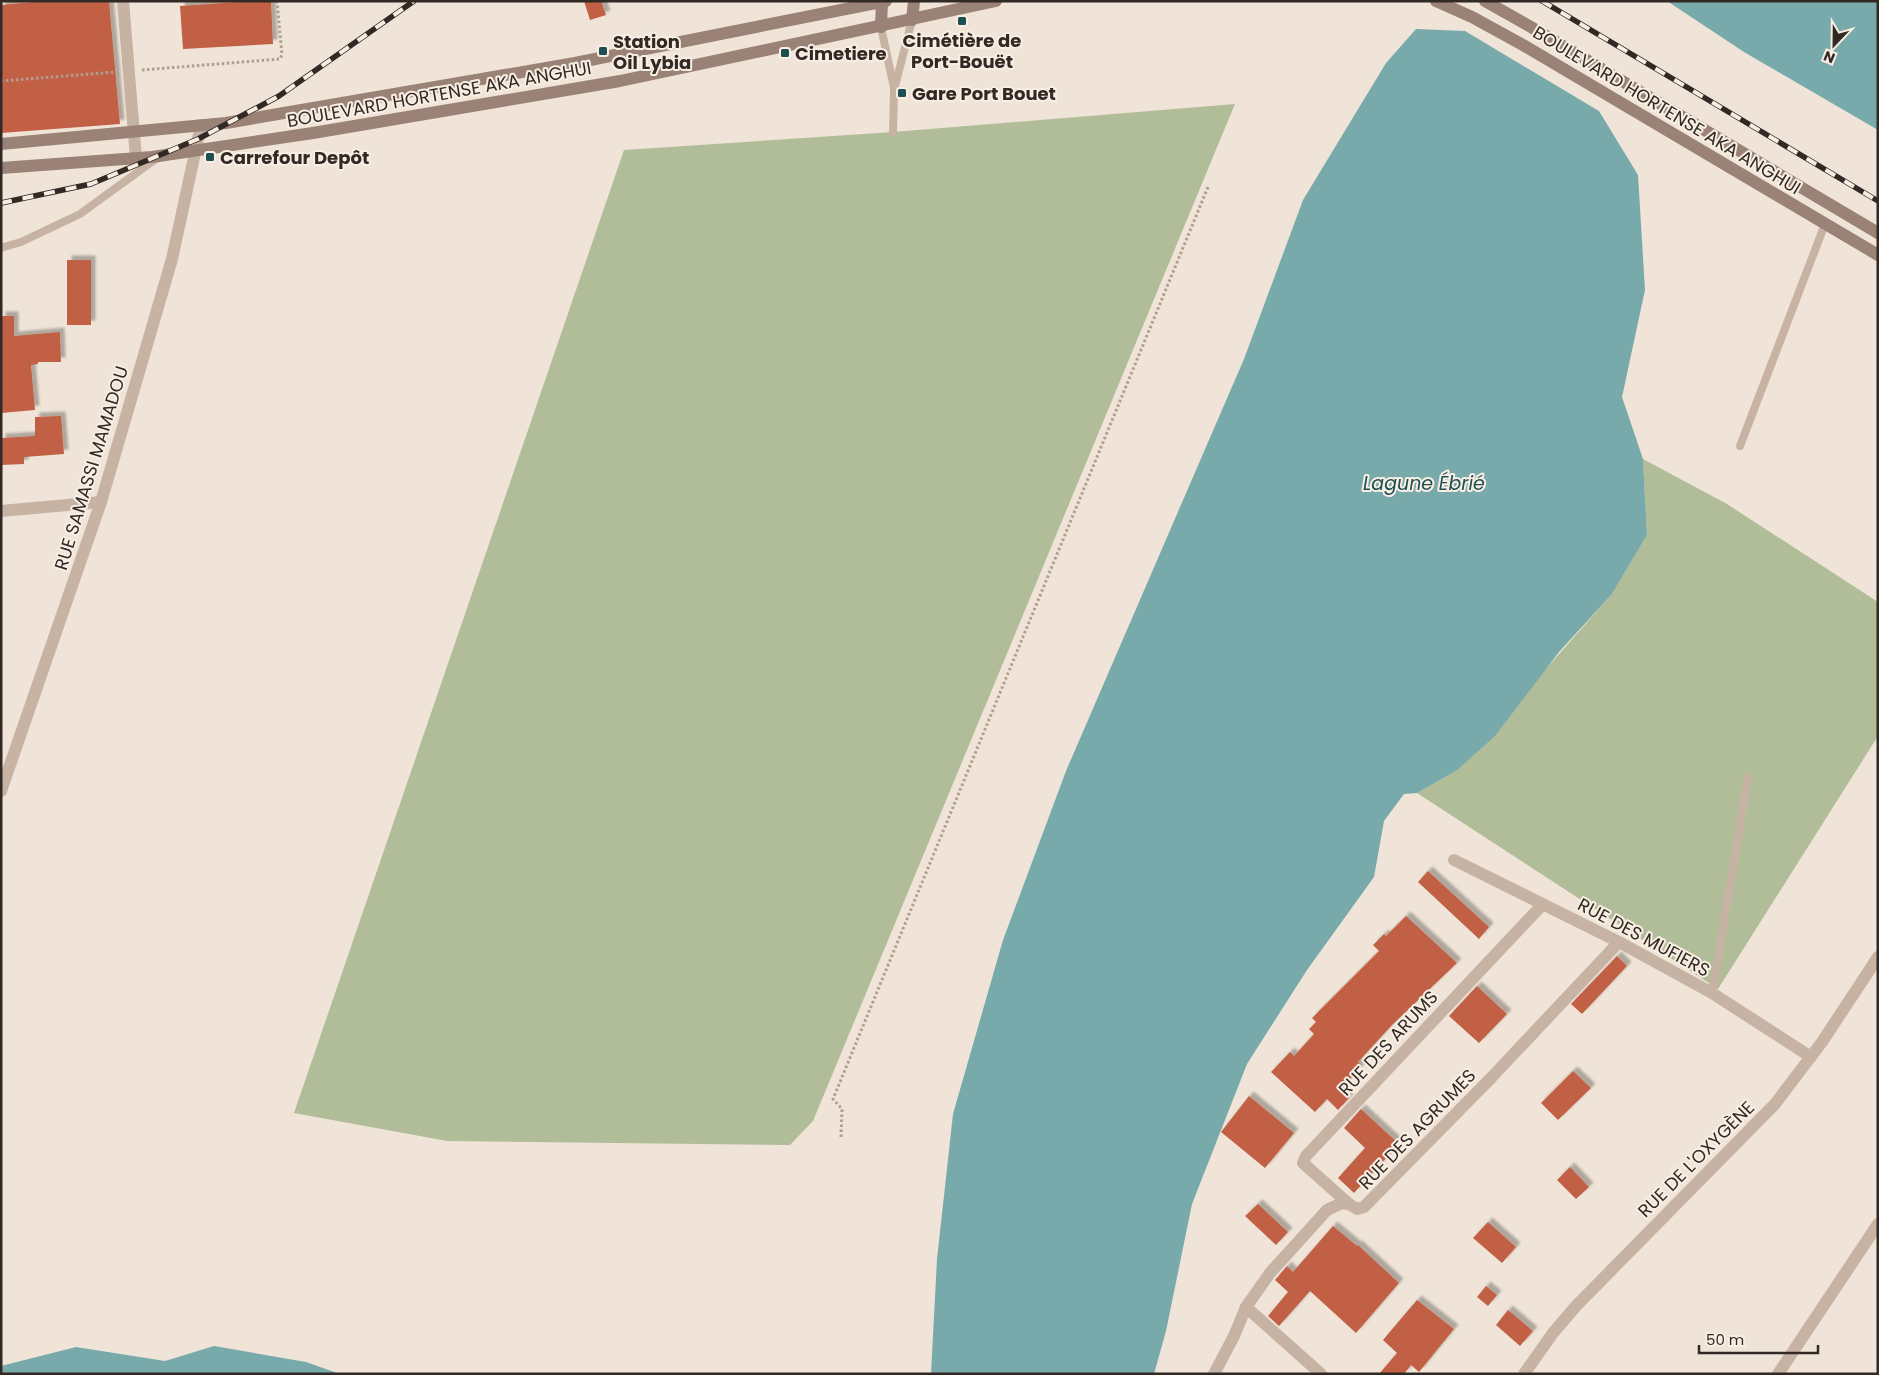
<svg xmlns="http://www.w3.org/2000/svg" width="1879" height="1375" font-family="Poppins,sans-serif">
	<defs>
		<filter id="shadow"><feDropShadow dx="4.5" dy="-4.5" stdDeviation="1" flood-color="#0004"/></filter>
	</defs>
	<rect width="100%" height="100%" fill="#efe4d7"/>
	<g fill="#b1bd98">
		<path d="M1235,104L813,1121L790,1145L447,1141L294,1113L624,150L893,132Z"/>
		<path d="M1643,459L1727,504L1878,602V736L1718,989L1417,793L1456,771L1612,594L1647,535Z"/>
	</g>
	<g fill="#78aaab">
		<path d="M1667,1H1878V130L1744,52Z"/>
		<path d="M1416,29L1465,31L1599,111L1638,175L1645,290L1622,397L1643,459L1647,535L1612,594L1559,652L1495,736L1456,771L1417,793L1404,794L1384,821L1374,877L1307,970L1247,1064L1192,1204L1166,1331L1154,1374H931L937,1259L953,1114L1003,940L1066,771L1244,359L1303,200L1386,63Z"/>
		<path d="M214,1346L306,1362L340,1374H1V1366L76,1347L165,1361Z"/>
	</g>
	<g fill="#c16044" filter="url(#shadow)">
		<path d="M44,1H109L120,124L1,133V5Z"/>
		<path d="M253,1H271L273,44L183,49L180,6Z"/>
		<path d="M584,1H601L606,15L590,20Z"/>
		<rect x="67" y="260" width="24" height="65"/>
		<path d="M1,316H14V336L60,332L61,362H38V364L31,365L35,410L1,413Z"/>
		<path d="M61,416L64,454L24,457V464L1,465V438L35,436V417Z"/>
		<path d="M1428,871L1489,927L1479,939L1418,882Z"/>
		<path d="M1406,916L1457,963L1392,1025L1358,1062L1362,1066L1340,1090L1349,1098L1338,1110L1327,1099L1315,1112L1271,1072L1290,1052L1294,1056L1314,1034L1309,1029L1316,1022L1312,1018L1379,951L1373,945L1384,934L1386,936Z"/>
		<path d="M1617,956L1627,966L1582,1014L1571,1004Z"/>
		<path d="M1477,986L1507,1014L1479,1043L1449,1016Z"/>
		<path d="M1573,1071L1591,1088L1558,1120L1541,1103Z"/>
		<path d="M1249,1096L1294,1133L1265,1168L1221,1132Z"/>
		<path d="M1361,1109L1399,1144L1354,1193L1338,1178L1365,1148L1344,1128Z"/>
		<path d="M1570,1167L1589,1187L1576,1199L1557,1180Z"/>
		<path d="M1258,1204L1288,1232L1276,1245L1245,1216Z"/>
		<path d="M1488,1222L1516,1247L1502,1263L1473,1238Z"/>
		<path d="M1333,1226L1357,1246L1358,1245L1399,1283L1356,1333L1310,1291L1279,1326L1268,1316L1288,1292L1275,1280L1287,1266L1293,1272Z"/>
		<path d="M1486,1286L1497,1295L1488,1306L1477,1297Z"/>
		<path d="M1417,1300L1454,1329L1419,1372L1411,1365L1404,1374H1379L1397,1353L1383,1340Z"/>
		<path d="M1508,1310L1533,1331L1520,1346L1496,1325Z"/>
	</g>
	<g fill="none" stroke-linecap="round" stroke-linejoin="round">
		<g stroke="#b29d8e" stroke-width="3" stroke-dasharray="2.5 2.5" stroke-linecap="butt">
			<path d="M142,70L280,59L282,55L277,1"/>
			<path d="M1,81L116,72"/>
			<path d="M841,1137L842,1109L833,1099L1208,187"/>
		</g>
		<g stroke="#c7b3a4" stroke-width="8">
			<path d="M881,27L894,88"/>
			<path d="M893,132L894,90L912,20"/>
			<path d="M1,248L21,242L80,214L157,158"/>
			<path d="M1740,446L1825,224"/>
			<path d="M1712,993L1748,777"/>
		</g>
		<g stroke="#c7b3a4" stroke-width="12">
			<path d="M123,1L136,158"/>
			<path d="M1,511L101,502"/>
			<path d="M1,791L101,502L172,259L201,125"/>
			<path d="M1454,860L1619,942L1712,993L1811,1057"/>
			<path d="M1349,1204L1303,1163L1306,1156L1543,904"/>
			<path d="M1246,1307L1321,1374"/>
			<path d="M1214,1374L1234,1336L1246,1307L1270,1273L1327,1210L1342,1203L1349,1204L1357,1209L1364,1207L1491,1078L1619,942"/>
			<path d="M1524,1374L1553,1333L1576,1306L1775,1104L1822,1042L1878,957"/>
			<path d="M1778,1374L1878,1224"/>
		</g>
		<g stroke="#9a8276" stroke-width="12">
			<path d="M1436,1L1472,17L1523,45L1878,255"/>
			<path d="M1485,1L1531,27L1878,233"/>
			<path d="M912,20L914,1"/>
			<path d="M881,27L882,1"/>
			<path d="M1,144L226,123L575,63L886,1"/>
			<path d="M1,168L152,157L313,133L620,81L996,1"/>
		</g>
		<defs>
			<g id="rail">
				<path d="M1542,1L1878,201"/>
				<path d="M1,203L91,184L198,139L279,96L414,1"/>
			</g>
		</defs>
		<use href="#rail" stroke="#322925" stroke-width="5.5"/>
		<use href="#rail" stroke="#f8eee3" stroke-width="4" stroke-dasharray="11" stroke-linecap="butt"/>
	</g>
	<g fill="#1d4f52" stroke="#f8eee3" stroke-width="2">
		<rect x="957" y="16" width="10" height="10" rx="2.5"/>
		<rect x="598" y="46" width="10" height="10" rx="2.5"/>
		<rect x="780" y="48" width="10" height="10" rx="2.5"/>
		<rect x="897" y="88" width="10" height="10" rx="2.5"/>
		<rect x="205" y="152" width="10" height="10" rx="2.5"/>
	</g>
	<g text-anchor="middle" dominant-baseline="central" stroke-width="4" stroke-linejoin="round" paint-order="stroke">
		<g font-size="18" font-weight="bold" fill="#322925" stroke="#f8eee3" text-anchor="start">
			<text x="962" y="40" text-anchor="middle">Cimétière de<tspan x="962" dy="21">Port-Bouët</tspan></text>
			<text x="613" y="41">Station<tspan x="613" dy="21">Oil Lybia</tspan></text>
			<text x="795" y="53">Cimetiere</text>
			<text x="912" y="93">Gare Port Bouet</text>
			<text x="220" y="157">Carrefour Depôt</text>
		</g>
		<g font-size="18" fill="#322925" stroke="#f8eee3">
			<text transform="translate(439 94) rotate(-10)">BOULEVARD HORTENSE AKA ANGHUI</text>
			<text transform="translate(1667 110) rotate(31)">BOULEVARD HORTENSE AKA ANGHUI</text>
			<text transform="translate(91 468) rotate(-73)">RUE SAMASSI MAMADOU</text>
			<text transform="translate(1644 937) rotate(28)">RUE DES MUFIERS</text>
			<text transform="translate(1388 1043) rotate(-47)">RUE DES ARUMS</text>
			<text transform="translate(1417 1129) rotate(-46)">RUE DES AGRUMES</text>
			<text transform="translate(1696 1159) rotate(-45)">RUE DE L'OXYGÈNE</text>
		</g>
		<g font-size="19" font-style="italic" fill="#1d4f52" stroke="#f8eee3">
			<text x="1424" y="483">Lagune Ébrié</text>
		</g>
	</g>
	<rect width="1879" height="1375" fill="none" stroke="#322925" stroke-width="5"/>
	<g transform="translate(1834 45) rotate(202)" stroke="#f8eee3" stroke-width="4" paint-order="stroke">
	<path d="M0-4L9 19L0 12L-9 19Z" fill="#322925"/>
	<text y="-8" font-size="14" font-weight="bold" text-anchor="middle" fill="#322925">N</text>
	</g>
	<path d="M1699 1345v8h119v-8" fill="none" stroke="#322925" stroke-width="2.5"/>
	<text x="1706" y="1345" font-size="15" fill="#322925" stroke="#f8eee3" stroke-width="4" paint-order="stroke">50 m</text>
</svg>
